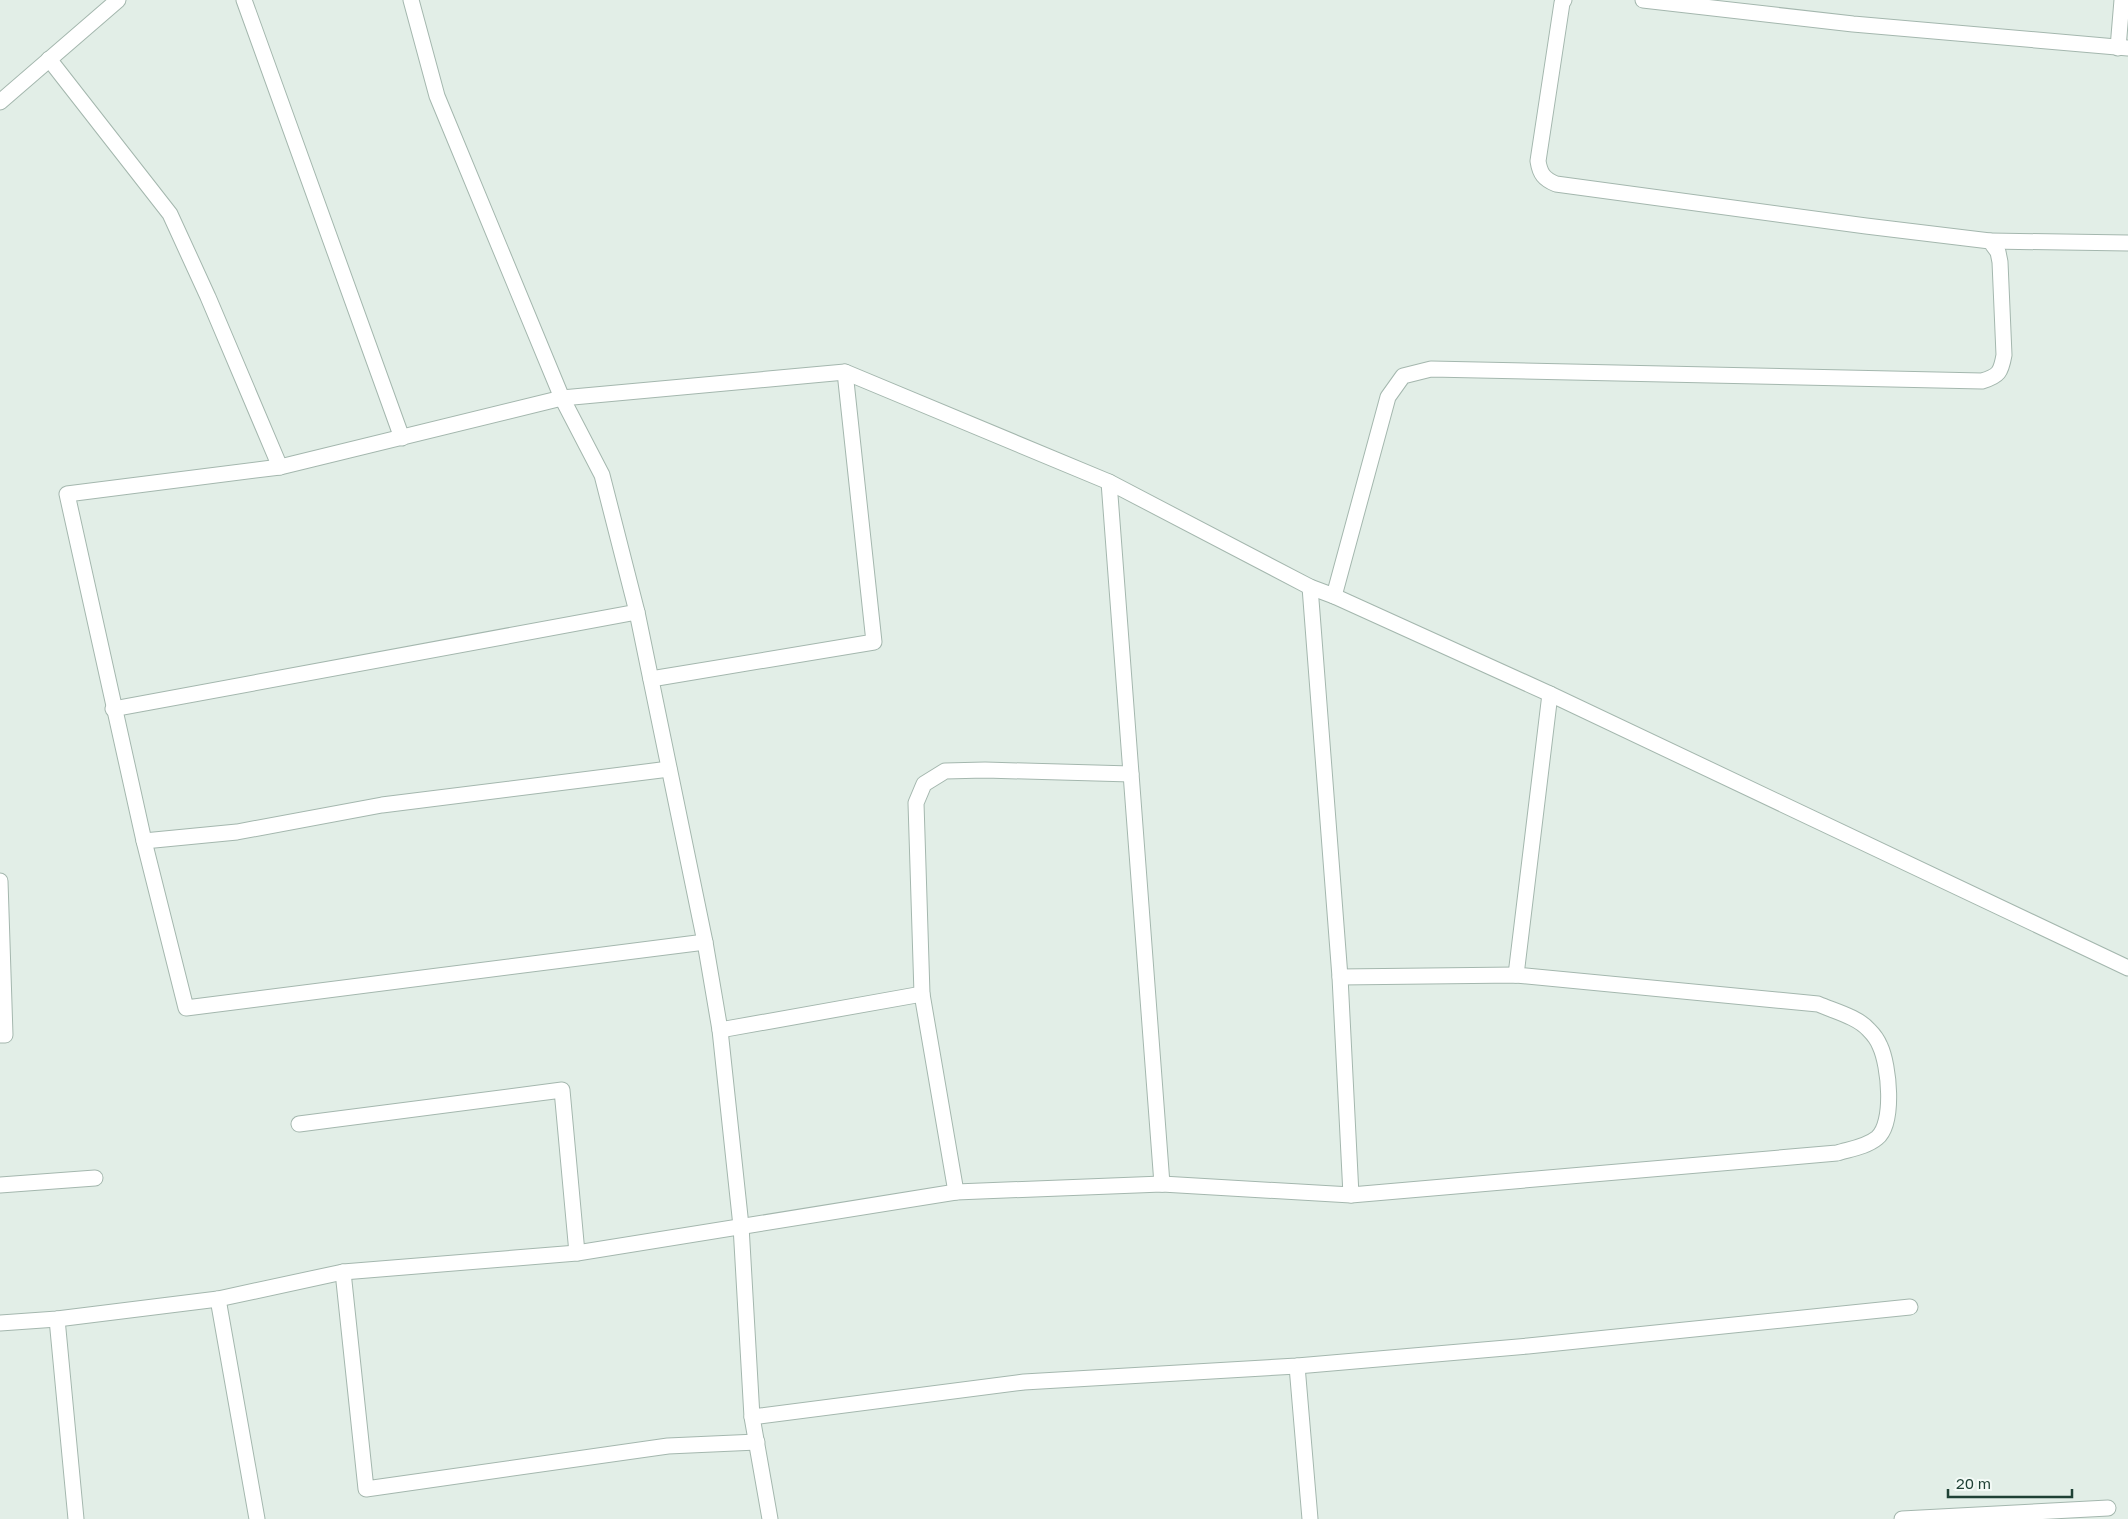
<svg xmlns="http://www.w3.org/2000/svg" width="2128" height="1519" font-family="'Golos Text',sans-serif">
	<rect width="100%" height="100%" fill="#e2eee7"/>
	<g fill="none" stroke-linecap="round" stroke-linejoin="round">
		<defs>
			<g id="street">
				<path d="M244,0L402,438"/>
				<path d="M411,0L437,96L562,398L602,475L637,612L705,942L720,1030L741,1226L752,1417L770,1519"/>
				<path d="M1643,0L1853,24L2128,48"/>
				<path d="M2118,48L2122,0"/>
				<path d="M49,59L170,214L208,297L280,467"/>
				<path d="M0,102L118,0"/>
				<path d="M1990,241L2128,243"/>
				<path d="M1109,482L1162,1184"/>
				<path d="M1310,587L1340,977L1351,1195"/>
				<path d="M1334,596L1388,397L1403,376L1431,369L1982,381C1999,376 2001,372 2004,355L2000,262L1998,252L1990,241L1866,226L1556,184C1544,179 1540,174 1538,161L1562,3L1564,0"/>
				<path d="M651,679L874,642L845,372"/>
				<path d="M113,709L637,612"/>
				<path d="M144,841L237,832L382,805L669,769"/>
				<path d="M0,881L5,1035H0"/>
				<path d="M705,942L186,1008L144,841L67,494L280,467L562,398L845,372L1109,482L1310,587L1334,596L1550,694L2128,968"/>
				<path d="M1516,975L1550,694"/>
				<path d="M720,1030L922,994"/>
				<path d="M299,1124L562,1090L577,1253"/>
				<path d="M0,1185L95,1178"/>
				<path d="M956,1192L1162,1184L1351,1195L1837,1153C1850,1149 1866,1147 1877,1138C1895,1123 1889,1065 1880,1046C1878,1041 1873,1034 1869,1030C1858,1017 1834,1011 1818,1004L1516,975L1340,977"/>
				<path d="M343,1272L366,1489L668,1446L757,1442"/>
				<path d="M218,1299L257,1519"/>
				<path d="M57,1319L76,1519"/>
				<path d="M0,1323L57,1319L218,1299L343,1272L577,1253L956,1192L922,994L916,803L924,784L945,771L985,770L1131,774"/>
				<path d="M1297,1366L1310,1519"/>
				<path d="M752,1417L1024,1382L1297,1366L1528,1346L1910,1307"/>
				<path d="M1902,1519L2108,1508"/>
			</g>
		</defs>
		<use href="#street" stroke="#a4b7ae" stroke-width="17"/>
		<use href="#street" stroke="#fff" stroke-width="15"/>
	</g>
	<path d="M1948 1489v8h124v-8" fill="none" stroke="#1f4135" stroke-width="2.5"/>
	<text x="1956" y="1489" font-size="15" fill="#1f4135" stroke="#f3faf6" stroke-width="4" paint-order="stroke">20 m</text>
</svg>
